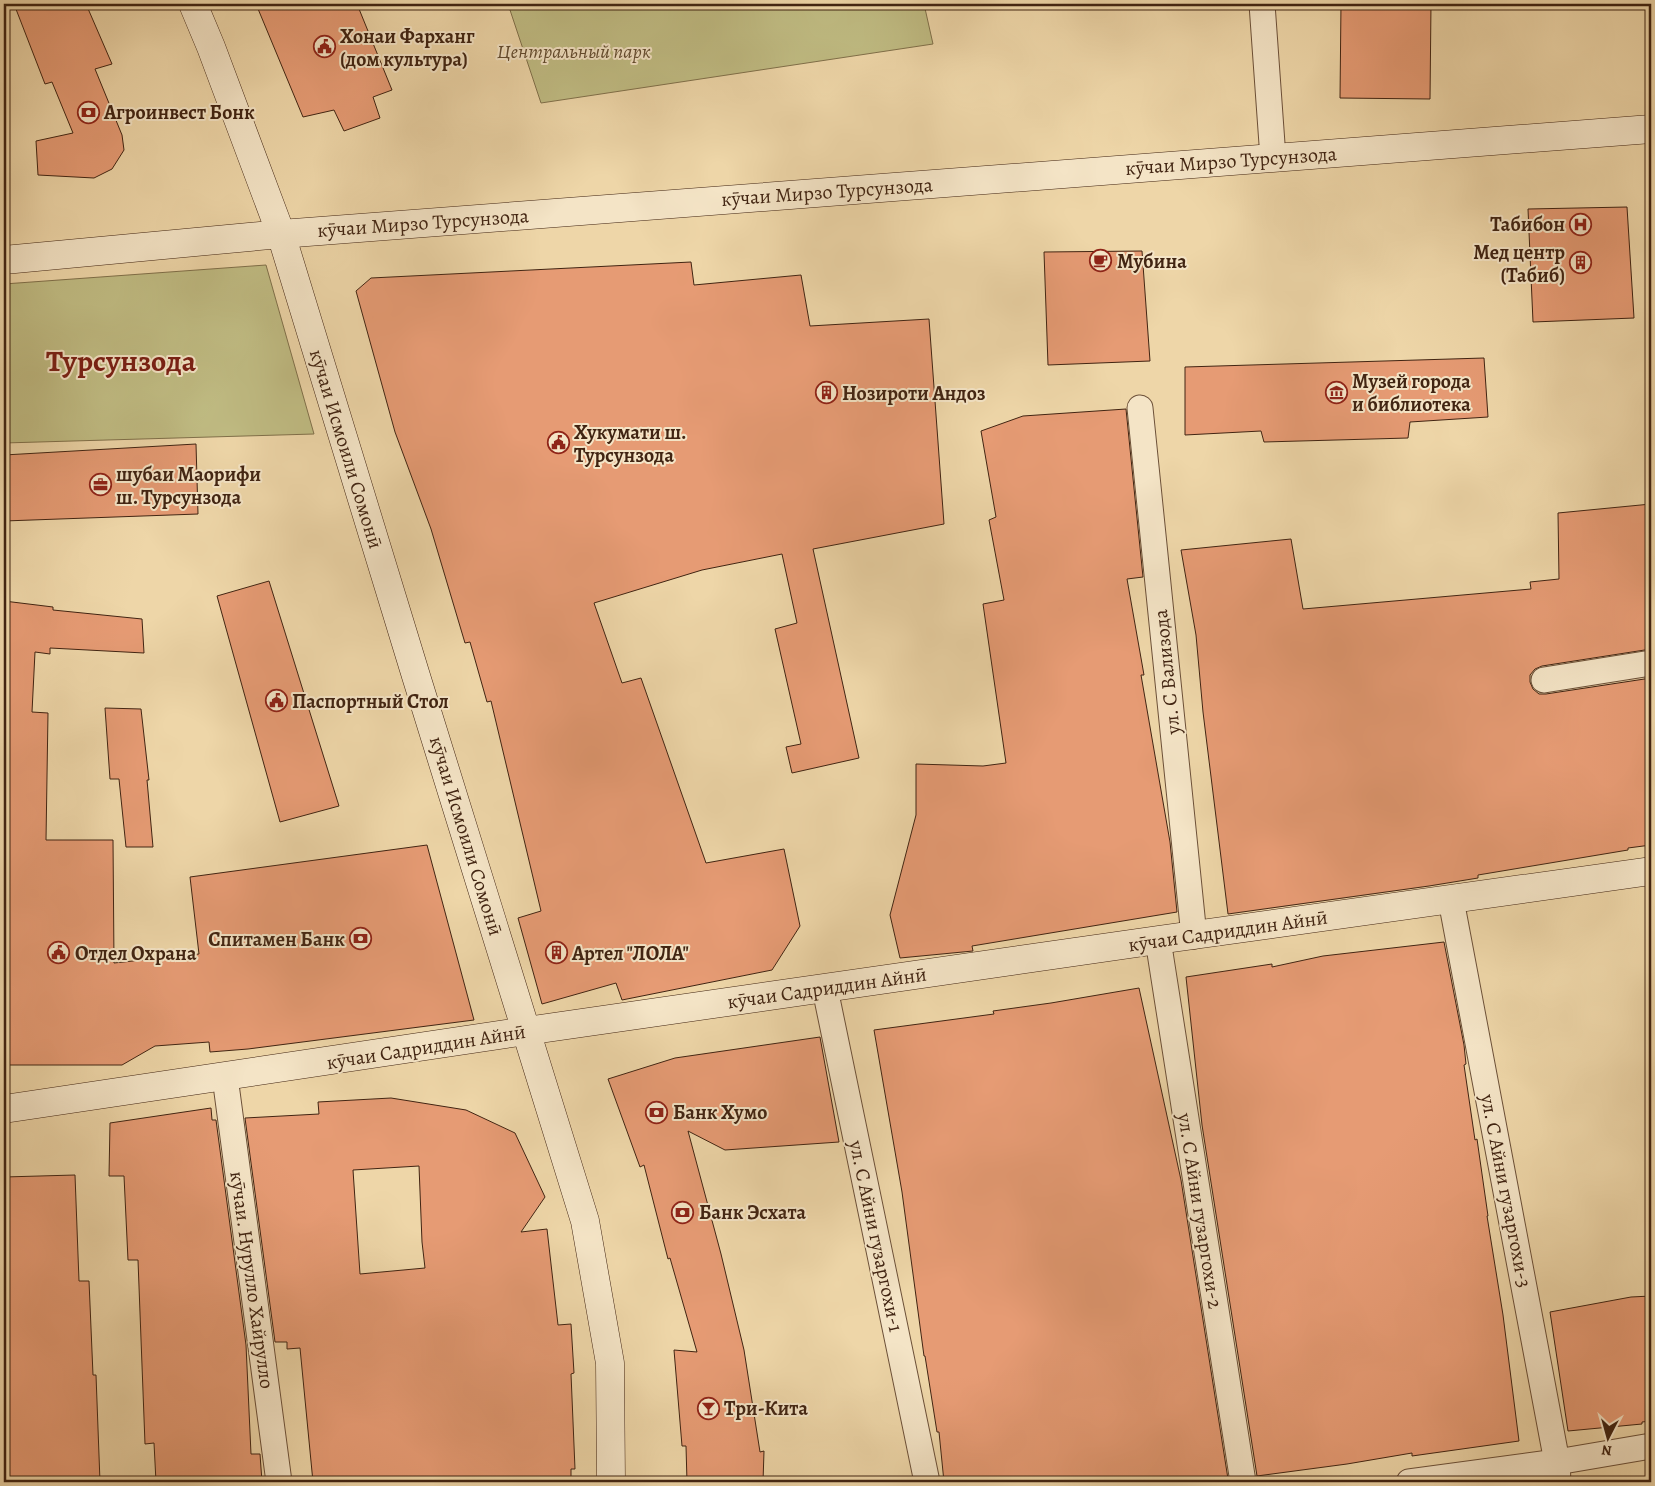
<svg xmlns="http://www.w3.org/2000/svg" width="1655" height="1486" font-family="Alegreya,serif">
	<rect width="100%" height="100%" fill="#eed6a8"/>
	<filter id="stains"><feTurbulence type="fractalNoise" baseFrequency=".004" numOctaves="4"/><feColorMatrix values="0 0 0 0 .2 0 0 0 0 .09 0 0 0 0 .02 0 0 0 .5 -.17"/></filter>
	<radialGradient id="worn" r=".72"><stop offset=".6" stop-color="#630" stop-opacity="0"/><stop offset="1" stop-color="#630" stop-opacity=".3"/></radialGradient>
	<g fill="#c0bc83" stroke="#80704a">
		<path d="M508,4H924L933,44L541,103Z"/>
		<path d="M266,265L314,434L4,443V284Z"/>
	</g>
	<g fill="#e69b74" stroke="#412412" fill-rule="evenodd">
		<path d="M14,4H86L112,64L95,69L122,135L124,150L112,169L94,178L38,175L36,141L73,133L52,82L45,84Z"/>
		<path d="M256,4H357L392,90L373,97L380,118L344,131L334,110L303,117Z"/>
		<path d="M1341,4H1431L1430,99L1340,98Z"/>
		<path d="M1627,207L1634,318L1533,322L1528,209Z"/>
		<path d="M1142,251L1150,361L1048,365L1044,252Z"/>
		<path d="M691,262L694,285L801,275L810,326L929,319L944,524L813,549L859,758L792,773L786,747L801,744L775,629L797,623L782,554L702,570L594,603L622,683L641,678L706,863L784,849L800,926L772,970L622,1000L616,983L542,1004L518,918L541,911L491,701L487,702L470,642L465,643L431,529L395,432L356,291L371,278Z"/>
		<path d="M1484,358L1488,417L1410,422L1408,438L1264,442L1261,431L1185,435V367Z"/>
		<path d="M1126,409L1143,577L1127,579L1144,675H1141L1170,842L1177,912L972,946L973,951L900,958L890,915L916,815V764L983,766L1006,763L983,604L1004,600L989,520L996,517L981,431L1023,416Z"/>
		<path d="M196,444L198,514L4,521V455Z"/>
		<path d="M1651,504V649L1542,666L1535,669L1530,675V682L1533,689L1539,694H1546L1651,678V845L1628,848V850L1478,875V878L1429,886L1228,914L1203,712L1196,635L1181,550L1291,539L1303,609L1531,589L1530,582L1559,579L1558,513Z"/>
		<path d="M269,581L339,806L280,822L217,596Z"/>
		<path d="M4,601L53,607V610L142,619L144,653L50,648V654L35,652L32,712L48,713L46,840H113L114,963L199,954L190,877L427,845L474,1020L248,1049L210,1052L209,1042L155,1046L122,1065H4Z"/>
		<path d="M105,708L141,709L149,780H147L153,847H126L119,779H110Z"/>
		<path d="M1444,942L1464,1045L1466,1064L1464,1065L1475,1140L1477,1139L1488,1216H1487L1503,1315L1519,1441L1412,1456V1453L1347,1464L1257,1476L1202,1125L1186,977L1272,964V967L1323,956Z"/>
		<path d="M1139,988L1181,1180L1228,1479L1221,1480V1482H944L939,1432H937L925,1356H924L902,1192L874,1030L994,1014L993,1011L1051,1003Z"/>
		<path d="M820,1037L839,1142L725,1150L688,1131L721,1254L744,1350L760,1452L764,1451L763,1482H687L686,1446H682L674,1350L697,1352L670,1258L668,1259L644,1165L640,1167L608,1079L675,1058Z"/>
		<path d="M391,1098L466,1110L515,1133L545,1197L521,1232L547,1229L558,1325L571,1324L574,1373L571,1374L575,1469H571V1482H313L300,1348L287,1349V1342H275L245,1118L319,1114L318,1102ZM419,1166L422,1242L425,1268L360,1274L353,1170Z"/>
		<path d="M211,1108L212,1120H216L246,1345L251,1454H260L262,1482H156L154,1443L145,1444L138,1260H128L124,1176H109L110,1123Z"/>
		<path d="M75,1175L79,1281H89L93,1375H96L100,1482H9L7,1456L4,1457V1177Z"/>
		<path d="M1651,1296V1421L1642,1422V1424L1568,1431L1550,1312L1631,1297Z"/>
	</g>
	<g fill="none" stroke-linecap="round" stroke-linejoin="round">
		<defs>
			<g id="street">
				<path d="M1262,4L1273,158"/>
				<path d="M1140,408L1194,936"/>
				<path d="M1544,680L1651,663"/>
				<path d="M1451,900L1557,1462L1558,1482"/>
				<path d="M1158,940L1243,1482"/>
				<path d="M825,989L927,1482"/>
				<path d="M225,1077L279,1482"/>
				<path d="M1409,1482L1557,1462L1651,1446"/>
			</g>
			<g id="secondary">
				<path d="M193,4L211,47L281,234L416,676L585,1221L610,1363L611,1482"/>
				<path d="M4,260L281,234L1651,129"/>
				<path d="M4,1109L526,1031L1158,940L1651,871"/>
			</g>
		</defs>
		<use href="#street" stroke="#6c5038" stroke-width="27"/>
		<use href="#secondary" stroke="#412412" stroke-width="29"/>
		<use href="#street" stroke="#f4e4c6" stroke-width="25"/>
		<use href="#secondary" stroke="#f4e4c6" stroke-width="28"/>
	</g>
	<defs>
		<symbol id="civic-ring" viewBox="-11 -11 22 22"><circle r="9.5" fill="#f4e4c6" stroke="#8f2418" stroke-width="1.5"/><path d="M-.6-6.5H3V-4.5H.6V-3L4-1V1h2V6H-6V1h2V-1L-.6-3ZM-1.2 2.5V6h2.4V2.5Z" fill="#8f2418"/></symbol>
		<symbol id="bank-ring" viewBox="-11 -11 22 22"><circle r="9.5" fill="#f4e4c6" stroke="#8f2418" stroke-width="1.5"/><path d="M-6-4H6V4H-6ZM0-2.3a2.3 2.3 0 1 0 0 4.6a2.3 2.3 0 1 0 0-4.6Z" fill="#8f2418"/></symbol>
		<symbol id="hospital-ring" viewBox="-11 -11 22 22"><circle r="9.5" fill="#f4e4c6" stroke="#8f2418" stroke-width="1.5"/><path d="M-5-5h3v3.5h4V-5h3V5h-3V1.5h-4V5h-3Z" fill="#8f2418"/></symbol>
		<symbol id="cafe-ring" viewBox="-11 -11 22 22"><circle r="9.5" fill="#f4e4c6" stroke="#8f2418" stroke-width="1.5"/><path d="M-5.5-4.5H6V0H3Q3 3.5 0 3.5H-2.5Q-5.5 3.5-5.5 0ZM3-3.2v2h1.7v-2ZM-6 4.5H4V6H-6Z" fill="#8f2418"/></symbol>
		<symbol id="building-ring" viewBox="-11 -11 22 22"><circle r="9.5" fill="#f4e4c6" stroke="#8f2418" stroke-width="1.5"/><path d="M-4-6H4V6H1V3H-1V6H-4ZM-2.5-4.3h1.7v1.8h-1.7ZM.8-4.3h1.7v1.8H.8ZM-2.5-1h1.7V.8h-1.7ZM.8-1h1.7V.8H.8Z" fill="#8f2418"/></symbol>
		<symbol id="museum-ring" viewBox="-11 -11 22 22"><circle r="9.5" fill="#f4e4c6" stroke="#8f2418" stroke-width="1.5"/><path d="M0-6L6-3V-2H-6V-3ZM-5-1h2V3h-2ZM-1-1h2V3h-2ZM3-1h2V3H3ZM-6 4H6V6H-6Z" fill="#8f2418"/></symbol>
		<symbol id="office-ring" viewBox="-11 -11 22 22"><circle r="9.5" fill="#f4e4c6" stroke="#8f2418" stroke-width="1.5"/><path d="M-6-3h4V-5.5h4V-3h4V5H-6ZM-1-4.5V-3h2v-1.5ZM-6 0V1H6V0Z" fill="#8f2418"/></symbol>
		<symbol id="bar-ring" viewBox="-11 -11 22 22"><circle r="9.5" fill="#f4e4c6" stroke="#8f2418" stroke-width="1.5"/><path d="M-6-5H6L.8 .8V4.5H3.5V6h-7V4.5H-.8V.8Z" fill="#8f2418"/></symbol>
	</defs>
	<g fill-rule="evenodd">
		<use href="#civic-ring" x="312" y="34" width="25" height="25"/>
		<use href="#bank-ring" x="76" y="100" width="25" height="25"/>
		<use href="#hospital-ring" x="1568" y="212" width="25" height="25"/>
		<use href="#cafe-ring" x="1088" y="248" width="25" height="25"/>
		<use href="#building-ring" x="1568" y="250" width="25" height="25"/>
		<use href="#museum-ring" x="1324" y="380" width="25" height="25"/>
		<use href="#building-ring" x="814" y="380" width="25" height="25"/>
		<use href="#civic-ring" x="546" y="430" width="25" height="25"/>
		<use href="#office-ring" x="88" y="472" width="25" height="25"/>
		<use href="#civic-ring" x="264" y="688" width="25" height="25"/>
		<use href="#bank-ring" x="348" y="926" width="25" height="25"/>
		<use href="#civic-ring" x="46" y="940" width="25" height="25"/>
		<use href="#building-ring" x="544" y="940" width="25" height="25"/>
		<use href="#bank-ring" x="644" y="1100" width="25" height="25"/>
		<use href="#bank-ring" x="670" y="1200" width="25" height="25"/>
		<use href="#bar-ring" x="696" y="1396" width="25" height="25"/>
	</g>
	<g text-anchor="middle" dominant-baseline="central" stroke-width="4" stroke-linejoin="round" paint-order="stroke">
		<g font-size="20" font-weight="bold" fill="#412412" stroke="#f4e4c6" text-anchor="start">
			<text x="340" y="36">Хонаи Фарханг<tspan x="340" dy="23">(дом культура)</tspan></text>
			<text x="104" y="112">Агроинвест Бонк</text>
			<text x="1565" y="224" text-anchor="end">Табибон</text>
			<text x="1565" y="252" text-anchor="end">Мед центр<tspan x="1565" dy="23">(Табиб)</tspan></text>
			<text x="1117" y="261">Мубина</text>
			<text x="1352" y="381">Музей города<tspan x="1352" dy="23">и библиотека</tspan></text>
			<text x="842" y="393">Нозироти Андоз</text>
			<text x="574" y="432">Хукумати ш.<tspan x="574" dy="23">Турсунзода</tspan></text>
			<text x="116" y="474">шубаи Маорифи<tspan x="116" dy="23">ш. Турсунзода</tspan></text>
			<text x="292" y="701">Паспортный Стол</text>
			<text x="345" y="939" text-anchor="end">Спитамен Банк</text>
			<text x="75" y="953">Отдел Охрана</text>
			<text x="572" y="953">Артел "ЛОЛА"</text>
			<text x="673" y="1112">Банк Хумо</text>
			<text x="699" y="1212">Банк Эсхата</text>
			<text x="724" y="1408">Три-Кита</text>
		</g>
		<g font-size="20" font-style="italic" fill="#614a2e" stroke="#f4e4c6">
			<text x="574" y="51">Центральный парк</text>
		</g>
		<g font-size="20" fill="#412412" stroke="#f4e4c6">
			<text transform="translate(1231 161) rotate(-4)">кӯчаи Мирзо Турсунзода</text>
			<text transform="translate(827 192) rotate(-4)">кӯчаи Мирзо Турсунзода</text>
			<text transform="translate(423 223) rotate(-4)">кӯчаи Мирзо Турсунзода</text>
			<text transform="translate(346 449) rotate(73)">кӯчаи Исмоили Сомонӣ</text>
			<text transform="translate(1167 672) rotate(-96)">ул. С Вализода</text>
			<text transform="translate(466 836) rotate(73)">кӯчаи Исмоили Сомонӣ</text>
			<text transform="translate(1228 931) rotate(-8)">кӯчаи Садриддин Айнӣ</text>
			<text transform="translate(827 988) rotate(-8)">кӯчаи Садриддин Айнӣ</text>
			<text transform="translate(426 1047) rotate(-9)">кӯчаи Садриддин Айнӣ</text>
			<text transform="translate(1506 1191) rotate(79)">ул. С Айни гузаргохи-3</text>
			<text transform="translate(1200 1211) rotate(81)">ул. С Айни гузаргохи-2</text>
			<text transform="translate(876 1236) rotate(78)">ул. С Айни гузаргохи-1</text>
			<text transform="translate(252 1280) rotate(82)">кӯчаи. Нурулло Хайрулло</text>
		</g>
		<g font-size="30" font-weight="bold" fill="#7a1f14" stroke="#f4e4c6">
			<text x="121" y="361">Турсунзода</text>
		</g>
	</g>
	<rect width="1655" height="1486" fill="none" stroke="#eed6a8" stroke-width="20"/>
	<rect x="5" y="5" width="1645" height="1476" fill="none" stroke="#412412" stroke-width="2.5"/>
	<rect x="10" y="10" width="1635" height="1466" fill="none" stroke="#412412"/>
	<g transform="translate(1608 1438) rotate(186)" stroke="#f4e4c6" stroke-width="4" paint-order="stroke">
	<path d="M0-4L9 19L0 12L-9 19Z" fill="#412412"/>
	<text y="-8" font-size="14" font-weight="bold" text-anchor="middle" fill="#412412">N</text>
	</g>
	<rect width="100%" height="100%" filter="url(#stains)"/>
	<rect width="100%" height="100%" fill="url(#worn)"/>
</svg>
